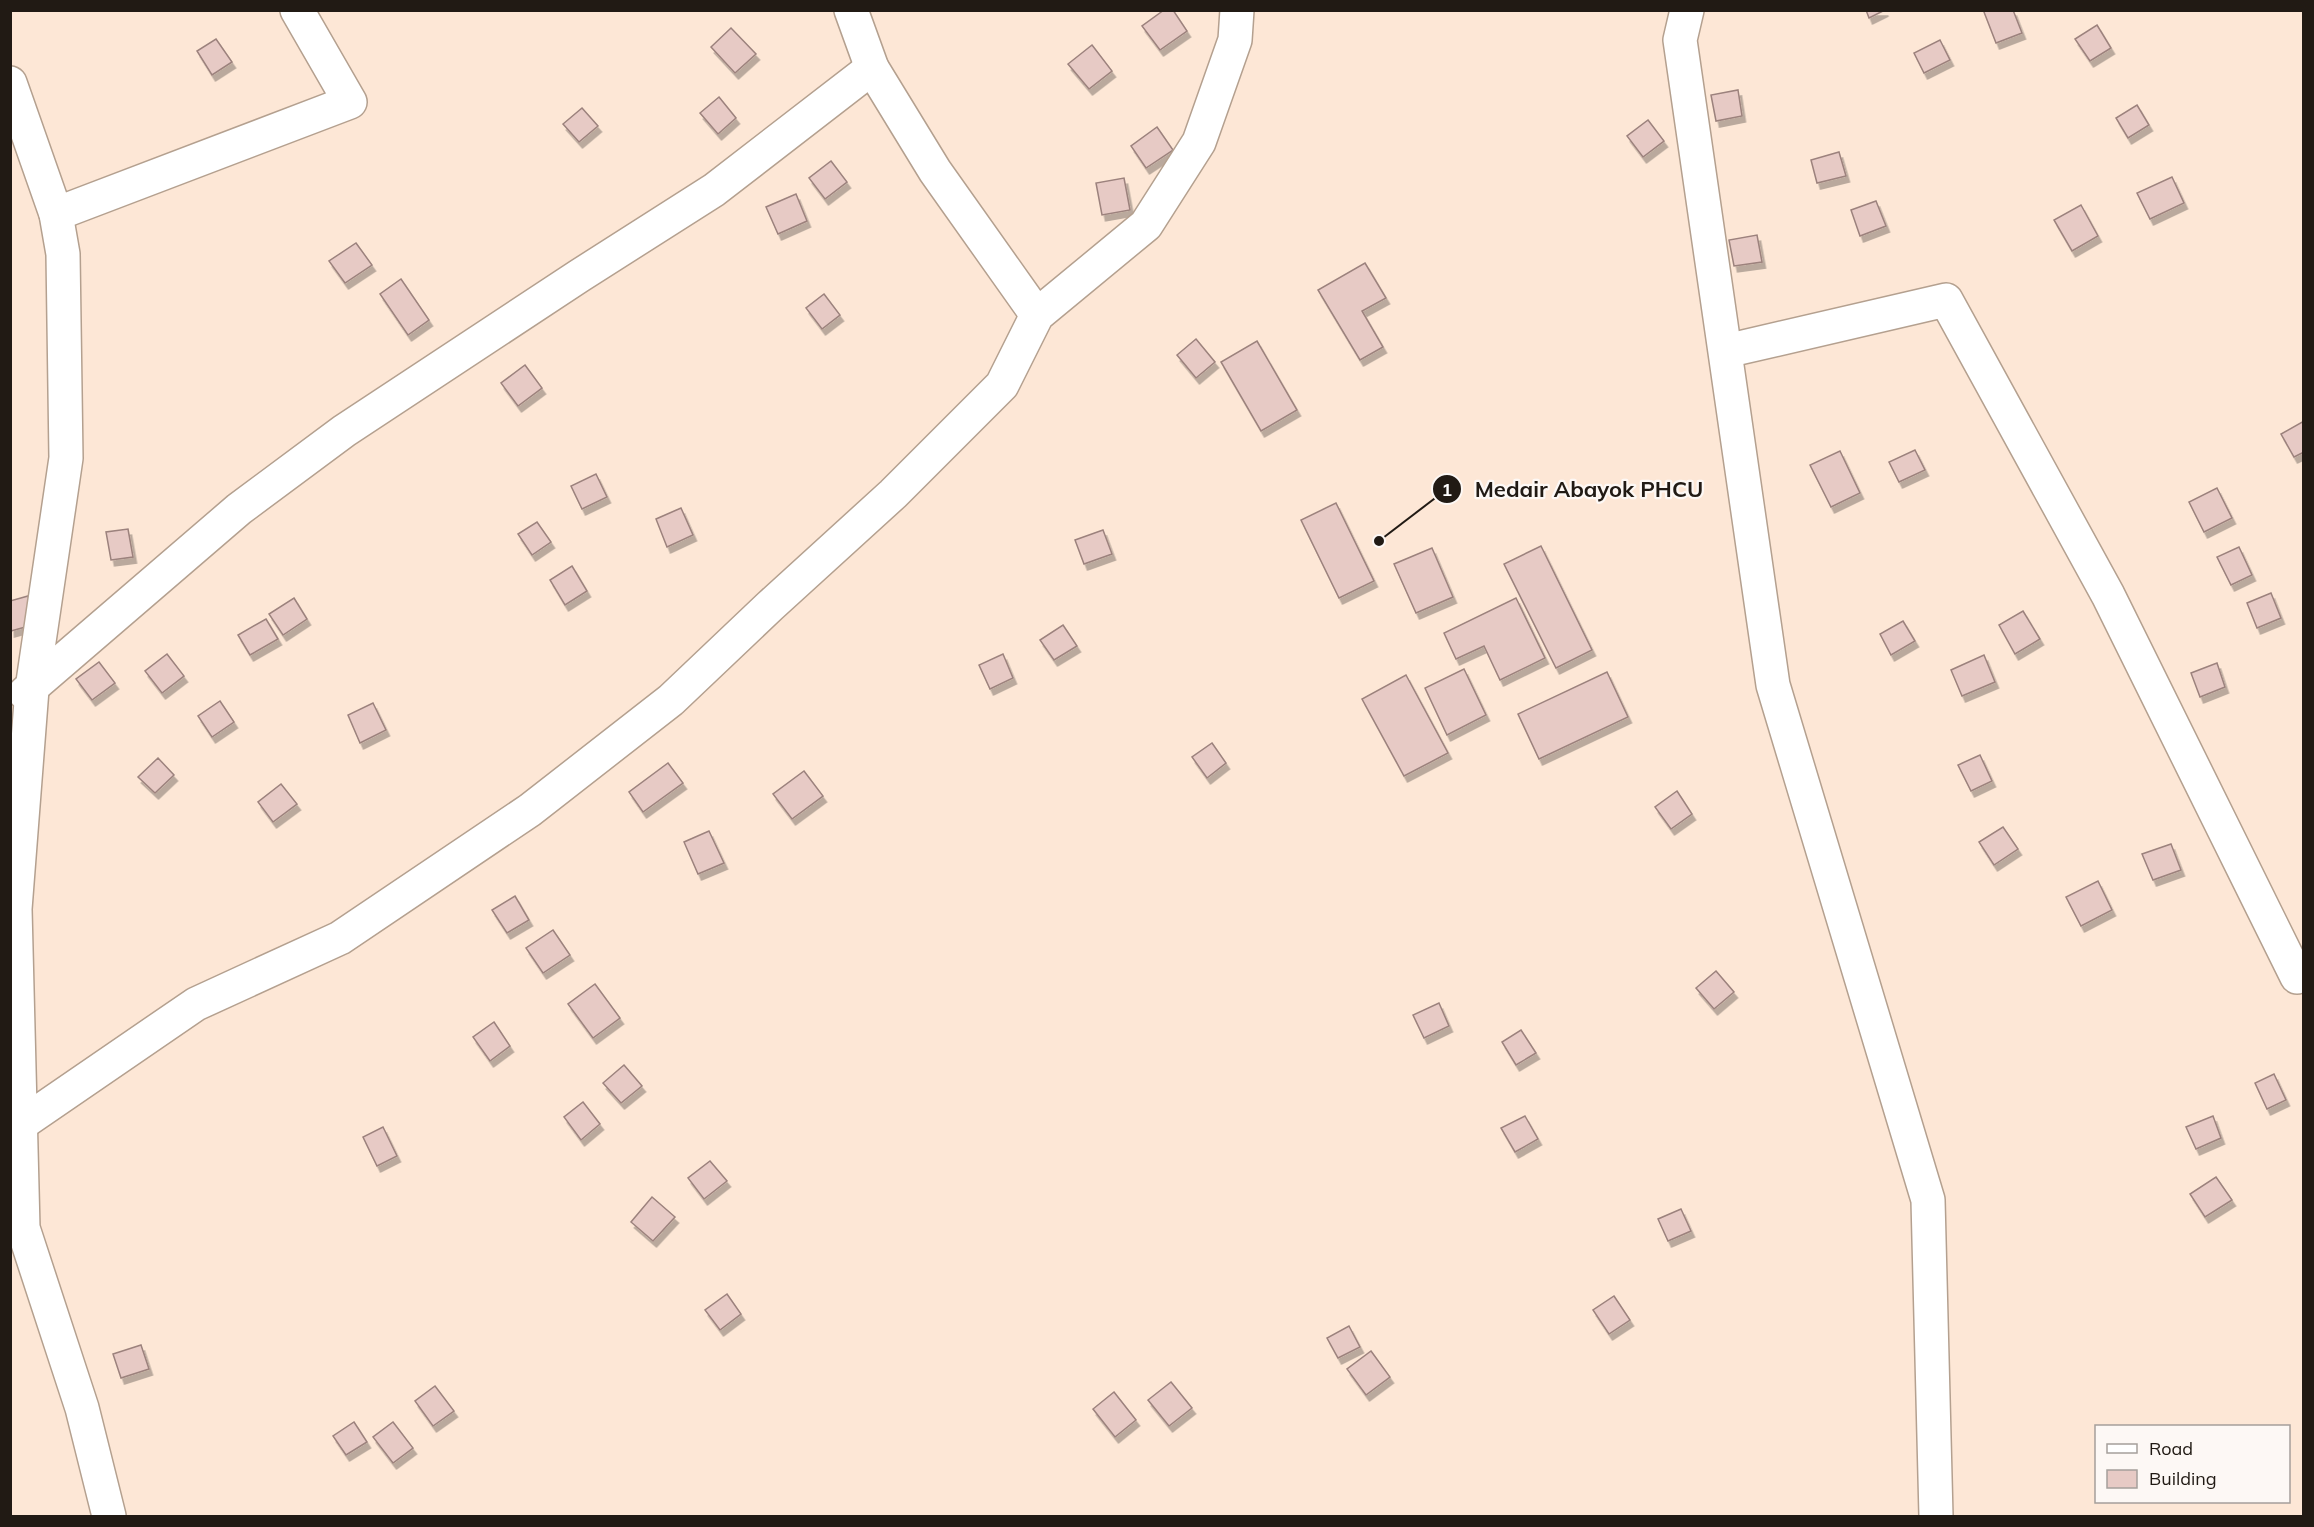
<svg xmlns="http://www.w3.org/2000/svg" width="2314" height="1527" font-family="Mulish,sans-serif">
	<defs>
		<filter id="shadow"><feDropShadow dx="3.5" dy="6" stdDeviation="0" flood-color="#0004"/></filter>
	</defs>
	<rect width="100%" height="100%" fill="#fde7d6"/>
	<g fill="#e7cac5" stroke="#9c827d" stroke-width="1.5" filter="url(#shadow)">
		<path d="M1164,10H1173L1187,31L1160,50L1142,26Z"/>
		<path d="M1866,10H1885L1869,18Z"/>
		<path d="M1987,10H2013L2022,33L1996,43L1984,12Z"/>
		<path d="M2097,25L2111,48L2090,61L2075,39Z"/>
		<path d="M731,28L756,54L735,73L711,47Z"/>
		<path d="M216,39L232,62L212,75L197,51Z"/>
		<path d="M1940,40L1950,60L1924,73L1914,53Z"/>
		<path d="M1092,45L1112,71L1089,89L1068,64Z"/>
		<path d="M1738,90L1742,116L1716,121L1711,95Z"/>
		<path d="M719,97L736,118L718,134L700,113Z"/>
		<path d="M2137,105L2149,125L2128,138L2116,118Z"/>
		<path d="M582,108L598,126L579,142L563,124Z"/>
		<path d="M1648,120L1664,141L1643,157L1627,136Z"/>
		<path d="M1157,127L1173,150L1146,168L1131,146Z"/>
		<path d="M1839,152L1846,176L1817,183L1811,160Z"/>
		<path d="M831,161L847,182L825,199L809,178Z"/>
		<path d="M2172,177L2184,203L2150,219L2137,193Z"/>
		<path d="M1124,178L1130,210L1102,215L1096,183Z"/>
		<path d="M796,194L807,221L778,234L766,207Z"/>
		<path d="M1876,201L1886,226L1860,236L1851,210Z"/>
		<path d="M2081,205L2098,236L2072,251L2054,220Z"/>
		<path d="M1757,235L1762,262L1734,266L1729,240Z"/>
		<path d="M356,243L372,265L345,283L329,261Z"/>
		<path d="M1365,263L1386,298L1362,311L1383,347L1360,360L1318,290Z"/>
		<path d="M401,279L429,320L408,335L380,294Z"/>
		<path d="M824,294L840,315L822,329L806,308Z"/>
		<path d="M1196,339L1215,362L1196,378L1177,355Z"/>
		<path d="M1257,341L1297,410L1261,431L1221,362Z"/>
		<path d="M525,365L542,388L518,406L501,383Z"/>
		<path d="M2304,421V452L2294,457L2281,434Z"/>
		<path d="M1915,450L1925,470L1899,482L1889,462Z"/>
		<path d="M1840,451L1860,493L1831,507L1810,465Z"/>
		<path d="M596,474L607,497L582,509L571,486Z"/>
		<path d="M2217,488L2232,518L2204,532L2189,502Z"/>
		<path d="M1336,503L1374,581L1339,598L1301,520Z"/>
		<path d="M681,508L693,535L667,547L656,519Z"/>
		<path d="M537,522L551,542L532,555L518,534Z"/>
		<path d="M128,529L133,557L111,560L106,532Z"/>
		<path d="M1103,530L1112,554L1084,564L1075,540Z"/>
		<path d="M1541,546L1592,650L1556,668L1504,564Z"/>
		<path d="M2239,547L2252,575L2231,585L2217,557Z"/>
		<path d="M1432,548L1453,597L1416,613L1394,564Z"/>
		<path d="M572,566L587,591L565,605L550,580Z"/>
		<path d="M2271,593L2281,618L2257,628L2247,603Z"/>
		<path d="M28,596L36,624L11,631L10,601Z"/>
		<path d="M294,598L307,619L283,635L269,614Z"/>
		<path d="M1516,598L1545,658L1500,680L1484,646L1456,659L1444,633Z"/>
		<path d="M2023,611L2040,639L2015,654L1999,625Z"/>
		<path d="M266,619L278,639L250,655L238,635Z"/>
		<path d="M1903,621L1915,641L1891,655L1880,634Z"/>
		<path d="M1063,625L1077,646L1054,660L1040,640Z"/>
		<path d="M167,654L184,676L162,693L145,671Z"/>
		<path d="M1003,654L1013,678L990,689L979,665Z"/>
		<path d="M1984,655L1995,682L1962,696L1951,670Z"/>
		<path d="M99,662L115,683L92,700L76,679Z"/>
		<path d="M2217,663L2225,687L2200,697L2191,673Z"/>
		<path d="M1464,669L1486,715L1447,735L1425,688Z"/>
		<path d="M1607,672L1628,717L1539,759L1518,714Z"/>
		<path d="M1406,675L1448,753L1404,776L1362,699Z"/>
		<path d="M220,701L234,722L212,737L198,716Z"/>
		<path d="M373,703L386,730L360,743L348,715Z"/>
		<path d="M1212,743L1226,763L1207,778L1192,757Z"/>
		<path d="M1980,755L1992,781L1971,791L1958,765Z"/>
		<path d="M158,758L174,775L155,793L138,777Z"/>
		<path d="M668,763L683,783L643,812L629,792Z"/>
		<path d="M804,771L823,796L792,819L773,794Z"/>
		<path d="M281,784L297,804L273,822L258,802Z"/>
		<path d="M1677,791L1692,814L1671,829L1655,807Z"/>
		<path d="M2003,827L2018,849L1994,865L1979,842Z"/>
		<path d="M709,831L724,863L698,874L684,842Z"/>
		<path d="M2171,844L2181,870L2153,880L2142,854Z"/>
		<path d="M2098,881L2112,910L2081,926L2066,897Z"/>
		<path d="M515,896L529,920L507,933L492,910Z"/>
		<path d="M553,930L570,955L543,973L526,948Z"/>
		<path d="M1716,971L1734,992L1714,1009L1696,988Z"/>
		<path d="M595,984L620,1018L593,1038L568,1004Z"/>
		<path d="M1439,1003L1449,1026L1424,1038L1413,1015Z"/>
		<path d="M494,1022L510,1046L490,1061L473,1037Z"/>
		<path d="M1521,1030L1536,1053L1516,1065L1502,1042Z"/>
		<path d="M624,1065L642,1086L621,1103L603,1083Z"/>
		<path d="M2274,1074L2286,1100L2267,1109L2255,1083Z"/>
		<path d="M583,1102L600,1124L581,1140L564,1117Z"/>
		<path d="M1525,1116L1538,1139L1515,1152L1501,1128Z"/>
		<path d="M2213,1116L2221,1138L2196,1149L2186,1127Z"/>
		<path d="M383,1127L397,1156L377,1166L363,1137Z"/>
		<path d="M710,1161L727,1181L704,1199L688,1178Z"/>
		<path d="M2216,1177L2232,1200L2205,1217L2190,1194Z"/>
		<path d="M652,1197L675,1217L653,1241L631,1222Z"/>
		<path d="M1681,1209L1691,1231L1668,1241L1658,1219Z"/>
		<path d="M727,1294L741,1314L720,1330L705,1310Z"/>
		<path d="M1614,1296L1630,1320L1609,1334L1593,1310Z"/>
		<path d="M1349,1326L1360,1347L1338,1358L1327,1338Z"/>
		<path d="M141,1345L149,1369L121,1378L113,1354Z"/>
		<path d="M1371,1351L1390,1377L1366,1395L1347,1369Z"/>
		<path d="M1171,1382L1192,1408L1169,1426L1148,1400Z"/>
		<path d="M435,1386L454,1411L433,1426L415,1401Z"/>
		<path d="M1114,1392L1136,1420L1115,1437L1093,1409Z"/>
		<path d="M354,1422L367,1442L346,1455L333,1436Z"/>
		<path d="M393,1422L413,1448L393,1463L373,1437Z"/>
	</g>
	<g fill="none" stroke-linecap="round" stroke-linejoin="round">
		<defs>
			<g id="street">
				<path d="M851,10L872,68L935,171L1037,315"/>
				<path d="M10,83L56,214L63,254L66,458L32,689L15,909L23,1228L82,1408L109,1516"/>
				<path d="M56,214L350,102L297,10"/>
				<path d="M1726,351L1946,300L2108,595L2297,977L2304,974"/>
				<path d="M25,693L239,509L344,431L579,276L714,190L872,68"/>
				<path d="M21,1124L196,1004L340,938L530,810L671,700L770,606L893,494L1002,385L1037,315L1146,225L1199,142L1235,40L1237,10"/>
			</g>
			<path id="secondary" d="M1687,10L1680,40L1773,685L1928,1200L1936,1516"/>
		</defs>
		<use href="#street" stroke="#b4a08f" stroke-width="36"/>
		<use href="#secondary" stroke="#b4a08f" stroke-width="36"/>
		<use href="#street" stroke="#fff" stroke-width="33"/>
		<use href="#secondary" stroke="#fff" stroke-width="33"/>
	</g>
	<path fill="none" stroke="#211a14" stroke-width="2" d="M1379 541L1447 489"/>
	<g fill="#211a14" stroke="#fdf8f5" stroke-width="2">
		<circle cx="1379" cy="541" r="6"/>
		<circle cx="1447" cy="489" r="15"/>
	</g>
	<g font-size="18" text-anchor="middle" font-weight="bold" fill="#fff">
		<text x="1447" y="496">1</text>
	</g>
	<g font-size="22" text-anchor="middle" font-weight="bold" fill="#211a14" stroke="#fdf8f5" stroke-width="4.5" stroke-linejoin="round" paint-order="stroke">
		<text x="1589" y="497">Medair Abayok PHCU</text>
	</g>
	<rect width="2314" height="1527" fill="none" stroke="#211a14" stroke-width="24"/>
	<rect x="2095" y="1425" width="195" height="78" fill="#fdf8f5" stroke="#a59f9b" stroke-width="1.5"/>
	<rect x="2107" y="1444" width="30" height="9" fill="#ffffff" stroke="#a59f9b" stroke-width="1.5"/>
	<text x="2149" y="1455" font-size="18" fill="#211a14">Road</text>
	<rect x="2107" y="1470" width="30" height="18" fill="#e7cac5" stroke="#a59f9b" stroke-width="1.5"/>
	<text x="2149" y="1485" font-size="18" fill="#211a14">Building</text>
</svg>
